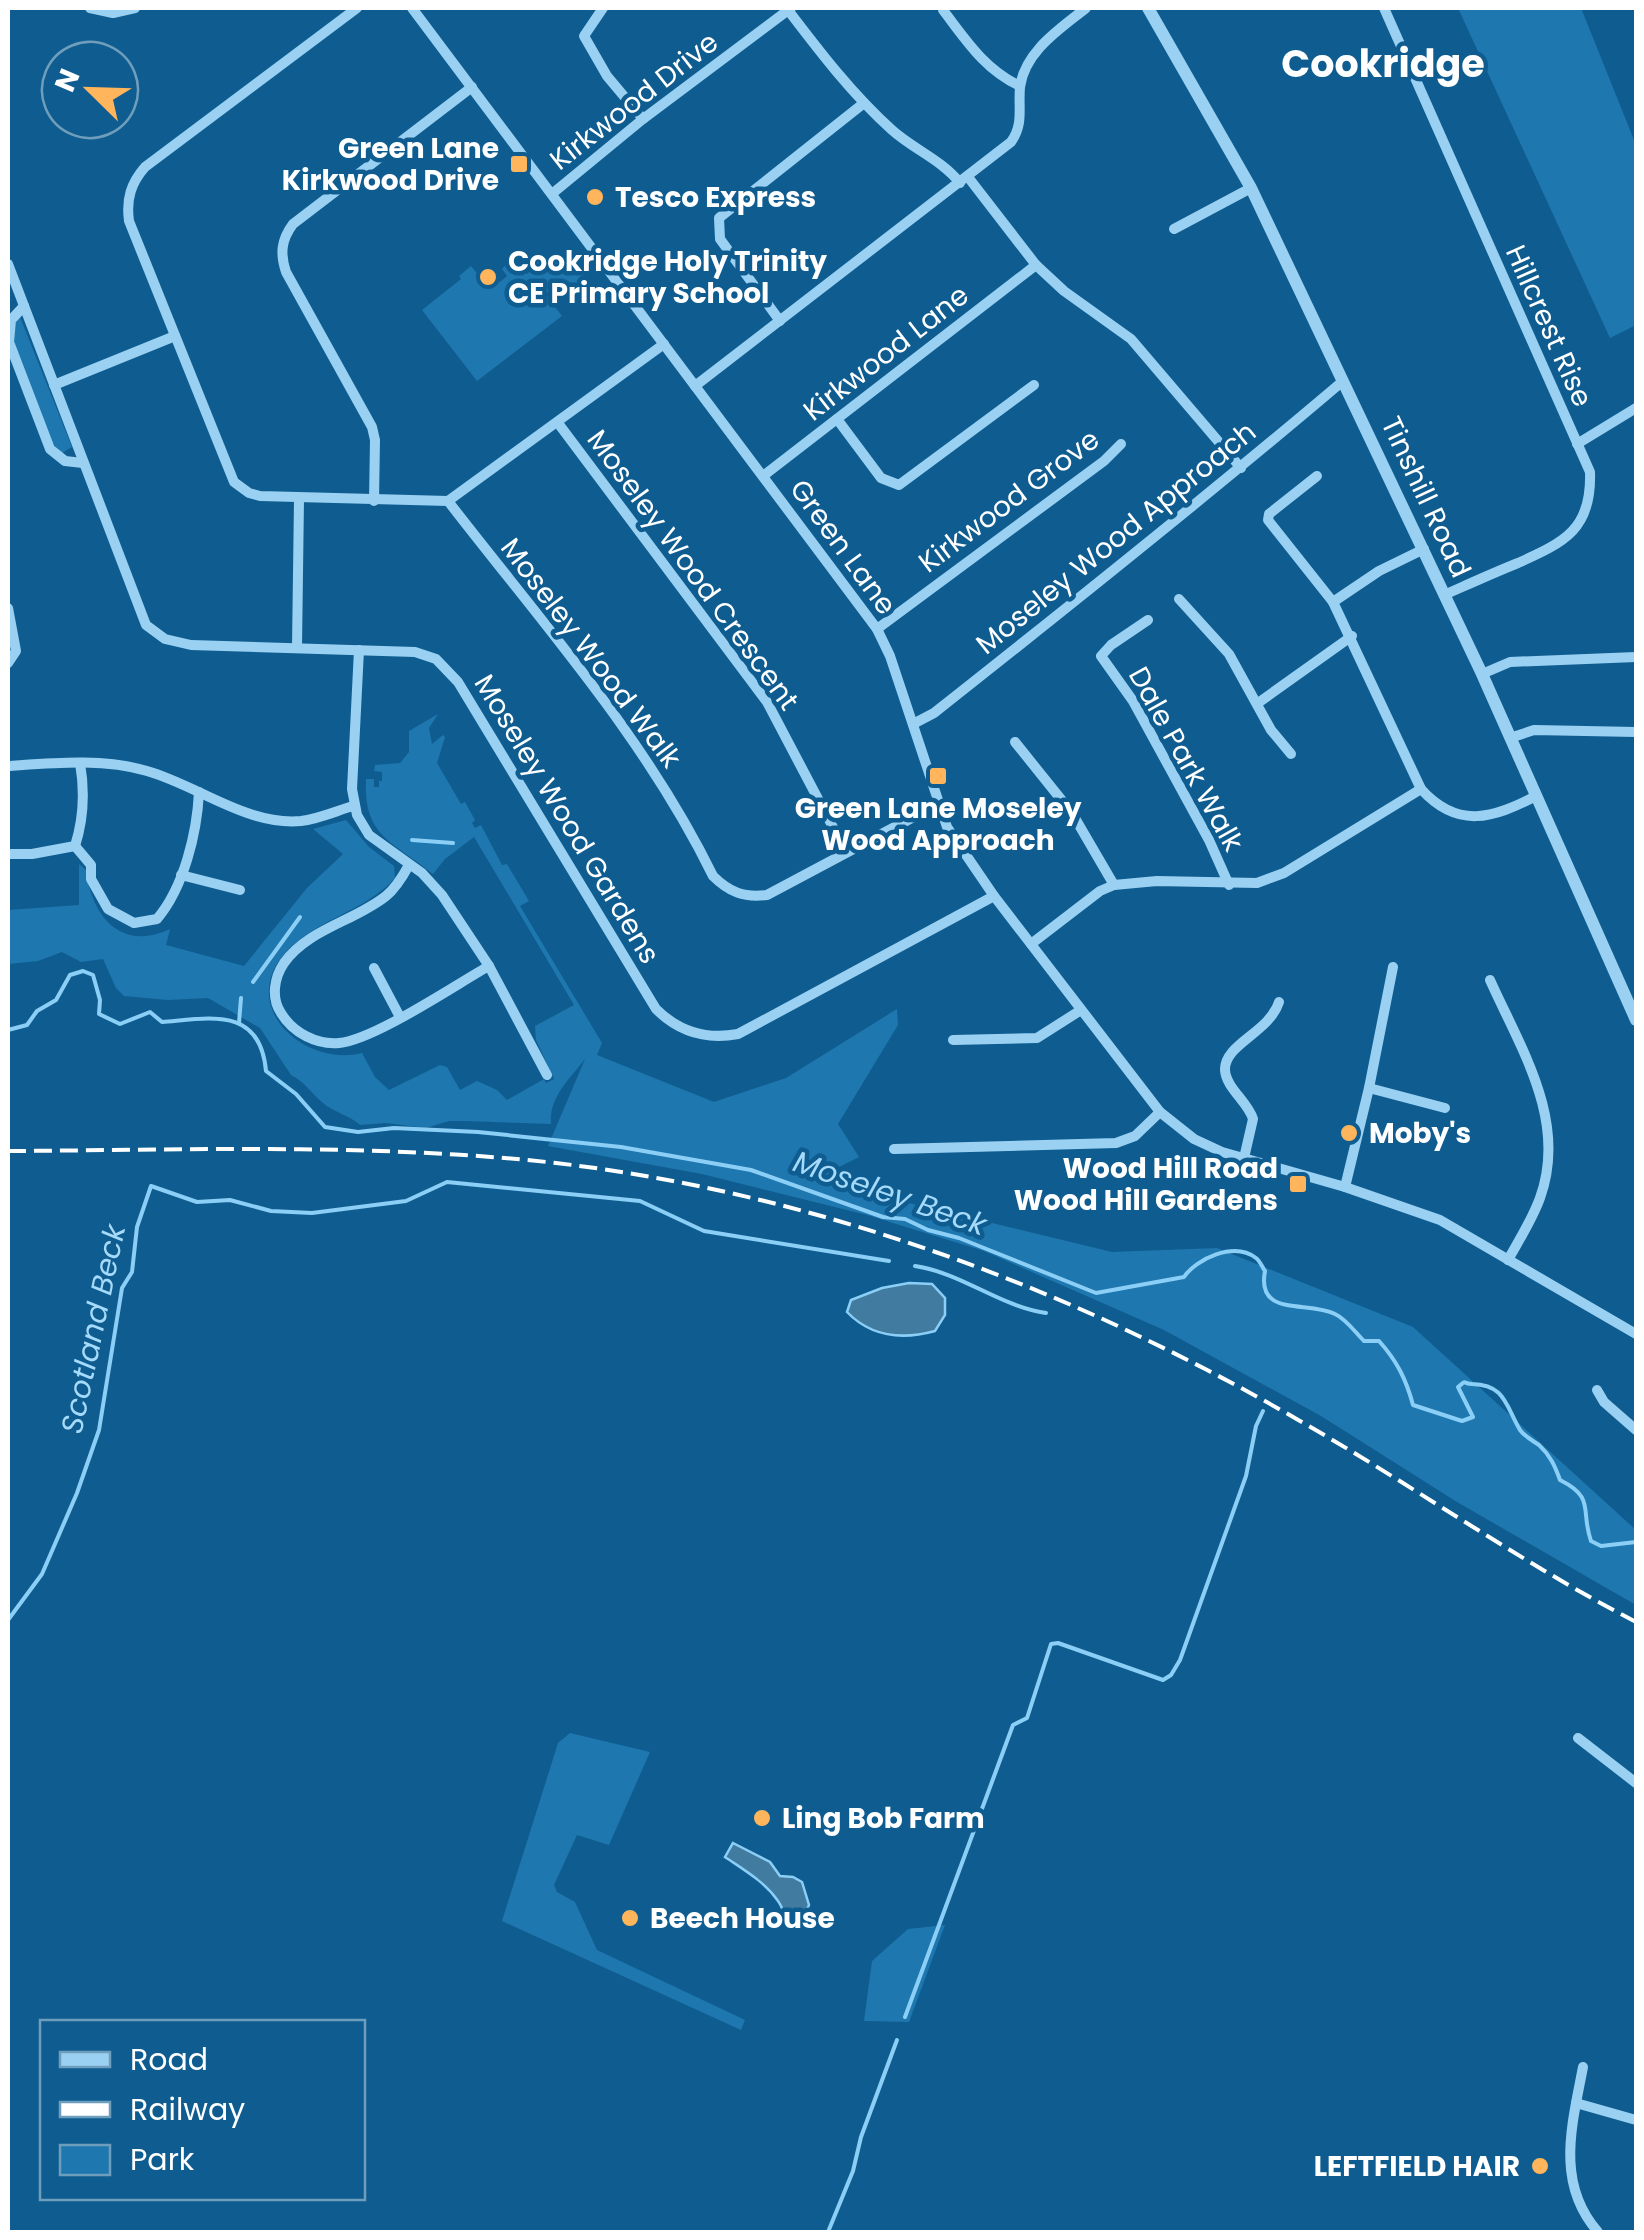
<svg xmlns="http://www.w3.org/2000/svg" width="1644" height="2240" font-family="Poppins,sans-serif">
	<rect width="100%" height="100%" fill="#0f5d90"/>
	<g fill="#1e77ae">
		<path d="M1458,8H1581L1636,145V325L1610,338Z"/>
		<path d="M550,254C567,255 576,259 586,273L584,290L570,298L551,290L545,294L562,316L477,381L422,310L461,279L459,276L471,266L485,283L494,276L500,282L507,276L502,269L513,257L527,274L530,271L525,265L535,256Z"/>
		<path d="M20,317L72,447L62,453L51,442L12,339V328Z"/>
		<path d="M438,714L429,728L432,744L443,735L445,737L437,763L461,804L465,802L475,820L472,823L475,828L481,825L502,865L507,864L529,901L520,906L602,1043L597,1055L714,1102L786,1078L897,1009L898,1025L838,1124L859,1157L831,1171L872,1194L1112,1252L1217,1248L1413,1327L1636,1530V1605L1457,1502L1321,1416L1164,1330L984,1251L867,1215L702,1174L548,1146L585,1059C569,1080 549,1097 551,1124L466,1121H449L426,1128L386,1123L360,1125C349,1115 335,1113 323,1103C312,1094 304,1081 291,1075L260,1028L208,998L168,1000L124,996L116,988L103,959L81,962L62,952L38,961L8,964V907V910L79,905V864L86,870C92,917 121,952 170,929L166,945L244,966L307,888L343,854L313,829L346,820L369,847L394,866L395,878C364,913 310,920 281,958C241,1012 308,1067 362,1053L375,1077L389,1090L440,1065L447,1067L460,1090L477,1081L497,1090L507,1100L544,1079L546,1083L554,1079L536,1040L535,1026L574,1005L474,837L445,859L433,874C393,841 363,837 366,779H374V787H379V781H382V772L374,771L375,765L400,763L409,752V731Z"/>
		<path d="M570,1733L650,1752L609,1845L577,1835L554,1885L557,1892L575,1902L597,1950L745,2020L741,2030L502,1921L558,1743Z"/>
		<path d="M945,1925L909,2022L864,2021L872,1961L908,1929Z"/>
	</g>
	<g fill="#427ba0" stroke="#8bcff7" stroke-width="2.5">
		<path d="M909,1283L932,1284L945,1298V1315L935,1331C902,1340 871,1337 847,1312L851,1300L882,1288Z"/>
		<path d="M733,1843L770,1862L780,1876L793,1877L802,1882L809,1905L800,1926L794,1929C783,1921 786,1912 778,1901C765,1882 744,1870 725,1857Z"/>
	</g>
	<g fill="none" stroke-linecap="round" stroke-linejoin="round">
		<g stroke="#8bcff7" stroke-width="4">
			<path d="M412,840L453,843"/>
			<path d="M253,982L300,917"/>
			<path d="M239,1023L241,998"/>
			<path d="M8,1030L27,1025L37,1011L56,1000L70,975L83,971L93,975L100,1000L99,1014L120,1024L150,1012L162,1022C211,1018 260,1006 266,1071L296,1094L325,1127L358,1132L394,1128L478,1132L621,1147L751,1170L883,1217L905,1219L928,1230L959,1238L1096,1293L1184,1277C1196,1259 1234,1241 1256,1258C1260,1261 1262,1267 1265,1271C1256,1318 1308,1300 1335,1314C1346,1319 1355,1332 1364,1341H1379C1397,1361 1406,1379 1413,1405L1462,1421L1473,1417L1458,1387C1468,1379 1460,1383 1472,1384C1505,1385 1505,1404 1520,1430C1525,1437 1532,1440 1539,1445C1550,1455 1555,1466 1560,1480C1596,1498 1580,1510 1591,1541L1601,1546L1636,1542"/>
			<path d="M915,1266C962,1273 999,1306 1046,1313"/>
			<path d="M8,1620L42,1574L77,1493L99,1430L122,1288L132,1272L137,1227L151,1186L197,1202L230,1200L271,1211L312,1213L406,1201L447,1182L640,1201L704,1231L889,1261"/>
			<path d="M905,2017L1013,1725L1027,1718L1051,1644L1058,1643L1163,1680L1171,1675L1180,1660L1246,1476L1256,1426L1263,1411"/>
			<path d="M828,2232L853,2171L861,2137L897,2040"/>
		</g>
		<g stroke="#9ad1f3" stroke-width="10">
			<path d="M90,8L113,13L135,8"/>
			<path d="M357,8L145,167C131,183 126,199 129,221L234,482L249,493L260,496L448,501L664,344"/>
			<path d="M412,8L877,629L890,656L947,827L994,896L1160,1112L1194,1139L1222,1152L1345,1187L1440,1220L1636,1334"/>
			<path d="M603,8L584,36L607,76L643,119"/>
			<path d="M1384,8L1590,472C1592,529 1565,542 1518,563C1493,573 1469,584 1444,595"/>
			<path d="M788,10C820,52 852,94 892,130C913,149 942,160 960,183"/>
			<path d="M943,10C966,40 984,69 1020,86"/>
			<path d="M968,177L1036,265L1064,291L1131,339L1241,468"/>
			<path d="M553,193L643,119L791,8"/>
			<path d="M1174,229L1251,188"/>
			<path d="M8,264L146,625L165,639L191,645L415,652L436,659L458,682L656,1009C679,1032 706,1040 738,1034L994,896"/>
			<path d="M24,306L11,320L9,342L50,449L65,461L83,463"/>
			<path d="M780,321L720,239L719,218L864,103"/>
			<path d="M54,385L175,336"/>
			<path d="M695,386L1011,142C1024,124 1018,108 1020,87C1025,51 1060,29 1086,8"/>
			<path d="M837,419L881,478L899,485L1034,385"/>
			<path d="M558,423L767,702L846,852"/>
			<path d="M1577,444L1636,408"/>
			<path d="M763,476L1036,265"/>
			<path d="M1317,476L1269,514L1268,520L1333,602L1421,789C1458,830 1493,818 1536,796"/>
			<path d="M374,501L375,440L372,427L286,272C280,254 281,240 293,224L472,87"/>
			<path d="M448,501C542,623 645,737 713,876C729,892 744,898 767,895L938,804"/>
			<path d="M1179,599L1229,654L1271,730L1291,754"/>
			<path d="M1333,602L1379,571L1424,549"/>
			<path d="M8,608L16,651L8,663"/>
			<path d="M1148,620L1111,645L1101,656L1133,701L1209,840L1229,885"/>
			<path d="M877,629L1104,461L1121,444"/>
			<path d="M297,647L299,499"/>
			<path d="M359,650L352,789L357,815L369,835L422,873L442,895L489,966L547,1075"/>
			<path d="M1482,674L1510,662L1636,657"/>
			<path d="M1258,703L1352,636"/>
			<path d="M913,724L934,713C1072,604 1209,495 1343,381"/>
			<path d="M1510,738L1534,730L1636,732"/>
			<path d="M1015,742L1072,813L1114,885"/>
			<path d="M8,766C53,763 103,758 147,771C197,785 247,826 301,821C318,819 336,811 353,806"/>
			<path d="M75,846L91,865V879L108,909L134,923L157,919C184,887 197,833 199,792"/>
			<path d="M8,854H32L75,846C84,818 85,792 80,763"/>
			<path d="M409,865C403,876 396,888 386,896C355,921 308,929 284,963C274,978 271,998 281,1013C293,1033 317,1045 339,1043C374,1040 455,985 489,966"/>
			<path d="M181,875L240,890"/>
			<path d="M1031,944L1100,891L1114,885L1157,881L1257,883L1284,873L1421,789"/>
			<path d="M374,968L400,1017"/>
			<path d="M1490,980C1521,1049 1568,1121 1540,1198C1532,1220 1519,1240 1508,1260"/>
			<path d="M953,1040L1037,1038L1081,1010"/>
			<path d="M1369,1088L1445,1108"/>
			<path d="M894,1149L1116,1143L1135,1136L1160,1112"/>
			<path d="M1244,1158L1253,1119C1248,1102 1226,1088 1225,1070C1224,1044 1269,1033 1279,1002"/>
			<path d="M1345,1187L1369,1088L1393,967"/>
			<path d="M1597,1390L1604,1402L1636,1430"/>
			<path d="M1578,1738L1636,1783"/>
			<path d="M1583,2067C1572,2125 1555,2183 1598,2232"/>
			<path d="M1576,2103L1636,2120"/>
		</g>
		<path stroke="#9ad1f3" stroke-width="12" d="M1148,8L1251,188L1482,674L1636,1020"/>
		<path stroke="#fff" stroke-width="4" stroke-dasharray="18 8" stroke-linecap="butt" d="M8,1151C190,1150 374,1143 556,1163C745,1185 934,1242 1107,1321C1172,1351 1238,1385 1300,1421C1414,1486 1520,1562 1636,1622"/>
	</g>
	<g fill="#ffb55c" stroke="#0f5d90" stroke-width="4">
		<rect x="509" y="154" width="20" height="20" rx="5"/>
		<circle cx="595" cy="197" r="10"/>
		<circle cx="488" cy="277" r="10"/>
		<rect x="928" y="766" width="20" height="20" rx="5"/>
		<circle cx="1349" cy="1133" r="10"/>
		<rect x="1288" y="1174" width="20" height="20" rx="5"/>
		<circle cx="762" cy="1818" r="10"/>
		<circle cx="630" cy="1918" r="10"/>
		<circle cx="1540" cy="2166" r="10"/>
	</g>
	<g text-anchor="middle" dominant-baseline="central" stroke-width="9" stroke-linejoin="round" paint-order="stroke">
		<g font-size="28" fill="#fff" stroke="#0f5d90">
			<text transform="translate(634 101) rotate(-38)">Kirkwood Drive</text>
			<text transform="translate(1549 326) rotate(66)">Hillcrest Rise</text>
			<text transform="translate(886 353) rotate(-38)">Kirkwood Lane</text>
			<text transform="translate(1426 497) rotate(65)">Tinshill Road</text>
			<text transform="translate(1009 501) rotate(-37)">Kirkwood Grove</text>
			<text transform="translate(1116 538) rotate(-39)">Moseley Wood Approach</text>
			<text transform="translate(843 547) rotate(54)">Green Lane</text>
			<text transform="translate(693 570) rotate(54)">Moseley Wood Crescent</text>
			<text transform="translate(591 653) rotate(53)">Moseley Wood Walk</text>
			<text transform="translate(1186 759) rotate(61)">Dale Park Walk</text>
			<text transform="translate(567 819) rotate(59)">Moseley Wood Gardens</text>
		</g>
		<g font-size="28" font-weight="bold" fill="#fff" stroke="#0f5d90" text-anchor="start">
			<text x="499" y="148" text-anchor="end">Green Lane<tspan x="499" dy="32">Kirkwood Drive</tspan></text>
			<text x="615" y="197">Tesco Express</text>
			<text x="508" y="261">Cookridge Holy Trinity<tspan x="508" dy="32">CE Primary School</tspan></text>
			<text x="938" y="808" text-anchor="middle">Green Lane Moseley<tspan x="938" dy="32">Wood Approach</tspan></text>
			<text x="1369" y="1133">Moby's</text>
			<text x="1278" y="1168" text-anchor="end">Wood Hill Road<tspan x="1278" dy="32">Wood Hill Gardens</tspan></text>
			<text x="782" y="1818">Ling Bob Farm</text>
			<text x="650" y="1918">Beech House</text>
			<text x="1520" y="2166" text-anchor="end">LEFTFIELD HAIR</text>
		</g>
		<g font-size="30" font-style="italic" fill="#a5dafa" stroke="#0f5d90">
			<text transform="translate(890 1193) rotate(19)">Moseley Beck</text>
			<text transform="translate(93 1329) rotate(-78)">Scotland Beck</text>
		</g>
		<g font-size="38" font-weight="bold" fill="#fff" stroke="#0f5d90">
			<text x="1383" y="63">Cookridge</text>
		</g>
	</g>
	<rect width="1644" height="2240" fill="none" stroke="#ffffff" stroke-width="20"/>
	<rect x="40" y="2020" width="325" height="180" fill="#0f5d90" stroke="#6f9ebc" stroke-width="2.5"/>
	<rect x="60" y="2052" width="50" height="15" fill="#9ad1f3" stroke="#6f9ebc" stroke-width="2.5"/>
	<text x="130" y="2070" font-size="30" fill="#ffffff">Road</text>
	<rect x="60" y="2102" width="50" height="15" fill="#ffffff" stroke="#6f9ebc" stroke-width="2.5"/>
	<text x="130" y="2120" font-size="30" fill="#ffffff">Railway</text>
	<rect x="60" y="2145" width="50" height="30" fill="#1e77ae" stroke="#6f9ebc" stroke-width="2.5"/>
	<text x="130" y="2170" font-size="30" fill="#ffffff">Park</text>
	<g transform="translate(90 90) rotate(293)"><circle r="48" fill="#0f5d90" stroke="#6f9ebc" stroke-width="2.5"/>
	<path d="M0-8L18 38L0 25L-18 38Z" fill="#ffb55c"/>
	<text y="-15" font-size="28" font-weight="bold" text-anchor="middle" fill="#ffffff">N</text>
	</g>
</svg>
